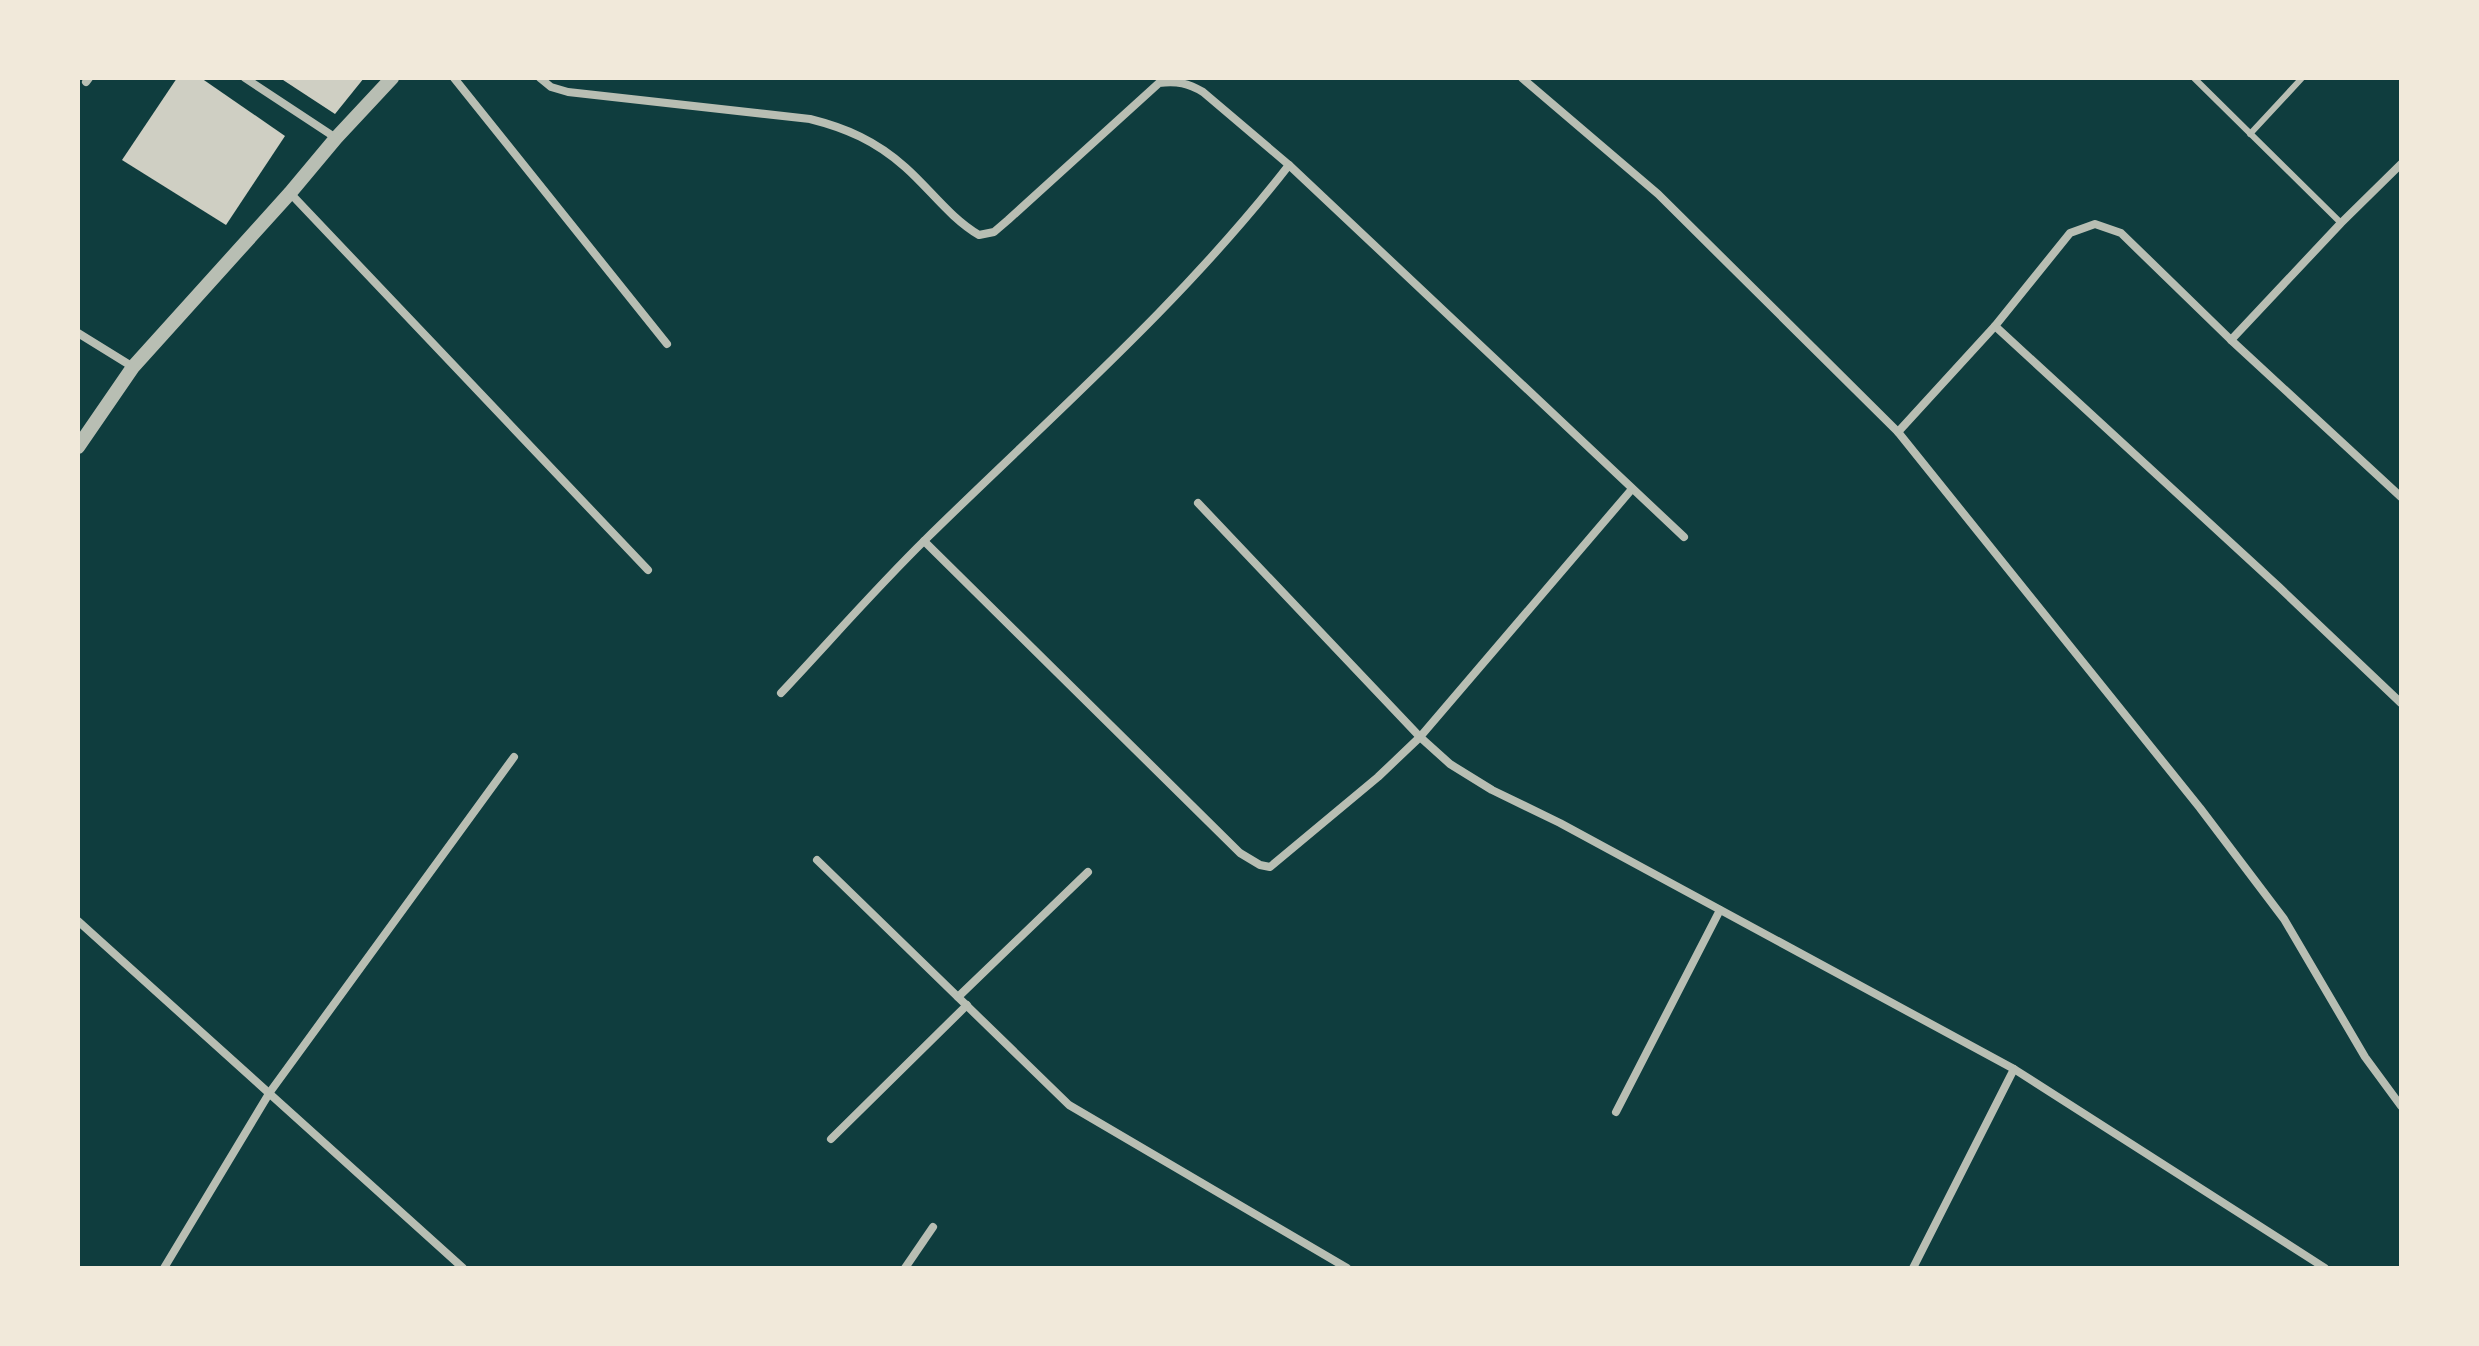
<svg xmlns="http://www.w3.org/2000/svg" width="2479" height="1346" font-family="Roboto,sans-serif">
	<rect width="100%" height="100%" fill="#0f3d3e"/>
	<g fill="#cfcfc3">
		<path d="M177,78H201L285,136L226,225L122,160Z"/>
		<path d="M280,78H364L335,114Z"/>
	</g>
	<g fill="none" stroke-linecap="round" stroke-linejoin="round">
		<g stroke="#b8beb3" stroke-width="6">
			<path d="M2194,78L2341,223"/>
			<path d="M2250,134L2302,78"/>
		</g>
		<g stroke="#b8beb3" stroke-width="8">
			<path d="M245,78L336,138"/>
			<path d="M454,78L667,344"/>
			<path d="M540,78L551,87L568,92L810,119C846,128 876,141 905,167C930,189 950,218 979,235L994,232L1008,220L1159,83C1177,81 1188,83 1203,92L1289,165"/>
			<path d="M1522,78L1658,194L1898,432L2200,808L2284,919L2365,1057L2401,1106"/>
			<path d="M86,82L89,78"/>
			<path d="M290,193L648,570"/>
			<path d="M1995,326L2279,587L2401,703"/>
			<path d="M78,333L133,367"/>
			<path d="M2231,340L2341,223L2401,164"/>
			<path d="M1898,432L1995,326L2070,233L2095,224L2121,233L2231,340L2401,497"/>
			<path d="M1198,503L1420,737L1450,764L1492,790L1560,823L2014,1069L2325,1268"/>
			<path d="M924,541L1240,853L1260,865L1270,867L1378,777L1420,737L1632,489"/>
			<path d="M781,693C829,642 876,588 926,539C1050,417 1182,303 1289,165L1684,537"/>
			<path d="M817,860L1069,1105L1347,1268"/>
			<path d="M78,921L463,1268"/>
			<path d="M958,997L1088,872"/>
			<path d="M1616,1112L1720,910"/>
			<path d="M831,1139L967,1005"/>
			<path d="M164,1268L270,1092L514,757"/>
			<path d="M905,1268L933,1227"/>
			<path d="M1913,1268L2014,1069"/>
		</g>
		<path stroke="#b8beb3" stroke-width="14" d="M78,447L133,367L290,193L336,138L392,78"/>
	</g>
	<rect width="2479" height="1346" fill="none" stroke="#f1e9da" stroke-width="160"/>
</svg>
